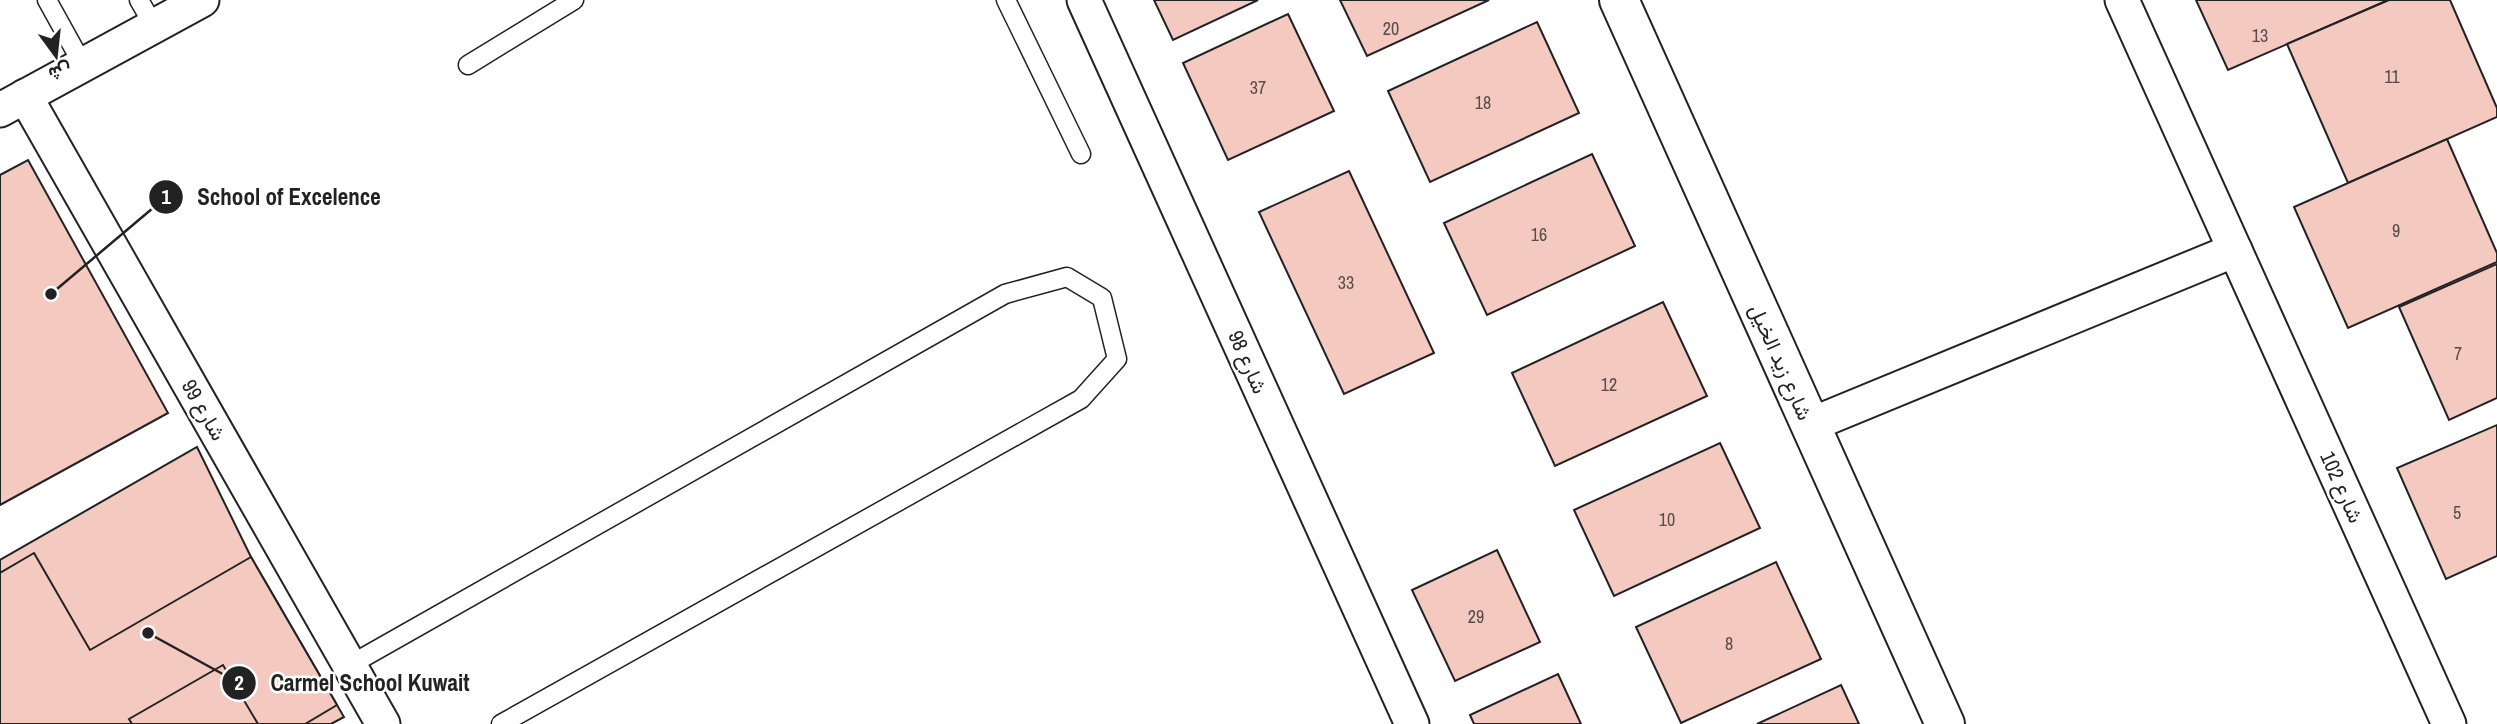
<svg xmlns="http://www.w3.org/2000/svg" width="2497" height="724" font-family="'Archivo Narrow',Vazirmatn,sans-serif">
	<rect width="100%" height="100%" fill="#fff"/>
	<g fill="#f3c9c0" stroke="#222" stroke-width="2">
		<path d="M1154,0H1258L1173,40Z"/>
		<path d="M1340,0H1489L1367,56Z"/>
		<path d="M2196,0H2388L2228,70Z"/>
		<path d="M2389,0H2450L2497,108V117L2348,183L2287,44Z"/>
		<path d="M1288,14L1334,111L1228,160L1183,63Z"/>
		<path d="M1537,22L1579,113L1430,182L1388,91Z"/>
		<path d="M2447,139L2497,253V262L2348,328L2294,207Z"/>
		<path d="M1592,154L1635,246L1487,315L1444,223Z"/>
		<path d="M28,160L168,413L0,505V175Z"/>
		<path d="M1349,171L1434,353L1344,394L1259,212Z"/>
		<path d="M2497,264V398L2449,420L2399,307Z"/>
		<path d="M1663,302L1707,396L1555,466L1512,373Z"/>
		<path d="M2497,425V556L2446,579L2397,468Z"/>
		<path d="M1720,443L1760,528L1614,596L1574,510Z"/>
		<path d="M197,447L251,557L344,717L331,724H0V560Z"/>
		<path d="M1497,550L1540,642L1455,681L1412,590Z"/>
		<path d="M34,553L90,650L251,557L337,705L305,724H258L223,665L129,719L132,724H0V573Z"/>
		<path d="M1776,562L1821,659L1681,723L1636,627Z"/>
		<path d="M1558,674L1581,724H1474L1470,715Z"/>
		<path d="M1841,685L1859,724H1757Z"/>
	</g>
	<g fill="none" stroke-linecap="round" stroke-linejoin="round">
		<defs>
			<g id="lane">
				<path d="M47,0L83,65"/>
				<path d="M139,0L154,26"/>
				<path d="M1006,0L1081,154"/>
				<path d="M468,65L574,0"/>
				<path d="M350,665L1005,294L1067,277L1102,298L1117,359L1081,399L501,724"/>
			</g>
			<g id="street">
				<path d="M1084,0L1412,724"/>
				<path d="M2122,0L2449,724"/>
				<path d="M25,96L383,724"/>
				<path d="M0,110L202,0"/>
				<path d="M1810,425L2235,250"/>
			</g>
			<path id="secondary" d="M1619,0L1945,724"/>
		</defs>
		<use href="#lane" stroke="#222" stroke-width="21"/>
		<use href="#street" stroke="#222" stroke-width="37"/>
		<use href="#secondary" stroke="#222" stroke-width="42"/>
		<use href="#lane" stroke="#fff" stroke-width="18"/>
		<use href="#street" stroke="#fff" stroke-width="33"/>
		<use href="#secondary" stroke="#fff" stroke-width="38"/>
	</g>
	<g text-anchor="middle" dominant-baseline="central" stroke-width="5" stroke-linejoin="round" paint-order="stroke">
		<g font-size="18" fill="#564c4a">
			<text x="1391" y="28">20</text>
			<text x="2260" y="35">13</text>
			<text x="2392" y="76">11</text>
			<text x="1258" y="87">37</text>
			<text x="1483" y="102">18</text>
			<text x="2396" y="230">9</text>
			<text x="1539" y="234">16</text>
			<text x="1346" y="282">33</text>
			<text x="2458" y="353">7</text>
			<text x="1609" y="384">12</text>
			<text x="2457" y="512">5</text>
			<text x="1667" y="519">10</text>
			<text x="1476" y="616">29</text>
			<text x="1729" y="643">8</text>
		</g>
		<g font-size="21" fill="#222" stroke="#fff">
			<text transform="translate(1248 362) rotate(66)">شارع 98</text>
			<text transform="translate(1781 362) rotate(66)">شارع زيد الخيل</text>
			<text transform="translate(204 410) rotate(60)">شارع 99</text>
			<text transform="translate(2342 487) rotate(66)">شارع 102</text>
		</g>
	</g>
	<path fill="none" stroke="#222" stroke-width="2.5" d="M51 294L166 197M148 633L239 683"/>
	<g fill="#222" stroke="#fff" stroke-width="2.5">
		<circle cx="51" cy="294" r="7"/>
		<circle cx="148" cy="633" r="7"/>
		<circle cx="166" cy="197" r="18"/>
		<circle cx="239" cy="683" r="18"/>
	</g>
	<g font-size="21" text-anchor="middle" font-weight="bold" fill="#fff">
		<text x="166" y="204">1</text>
		<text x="239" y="690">2</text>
	</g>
	<g font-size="23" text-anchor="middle" font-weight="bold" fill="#222" stroke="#fff" stroke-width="5" stroke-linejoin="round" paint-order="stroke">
		<text x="289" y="205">School of Excelence</text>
		<text x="370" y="691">Carmel School Kuwait</text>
	</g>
	<g transform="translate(56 56) rotate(165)" stroke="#ffffff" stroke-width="5" paint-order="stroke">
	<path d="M0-5L12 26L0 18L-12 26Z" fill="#222222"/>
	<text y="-10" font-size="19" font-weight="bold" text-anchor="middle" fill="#222222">ش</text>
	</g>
</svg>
